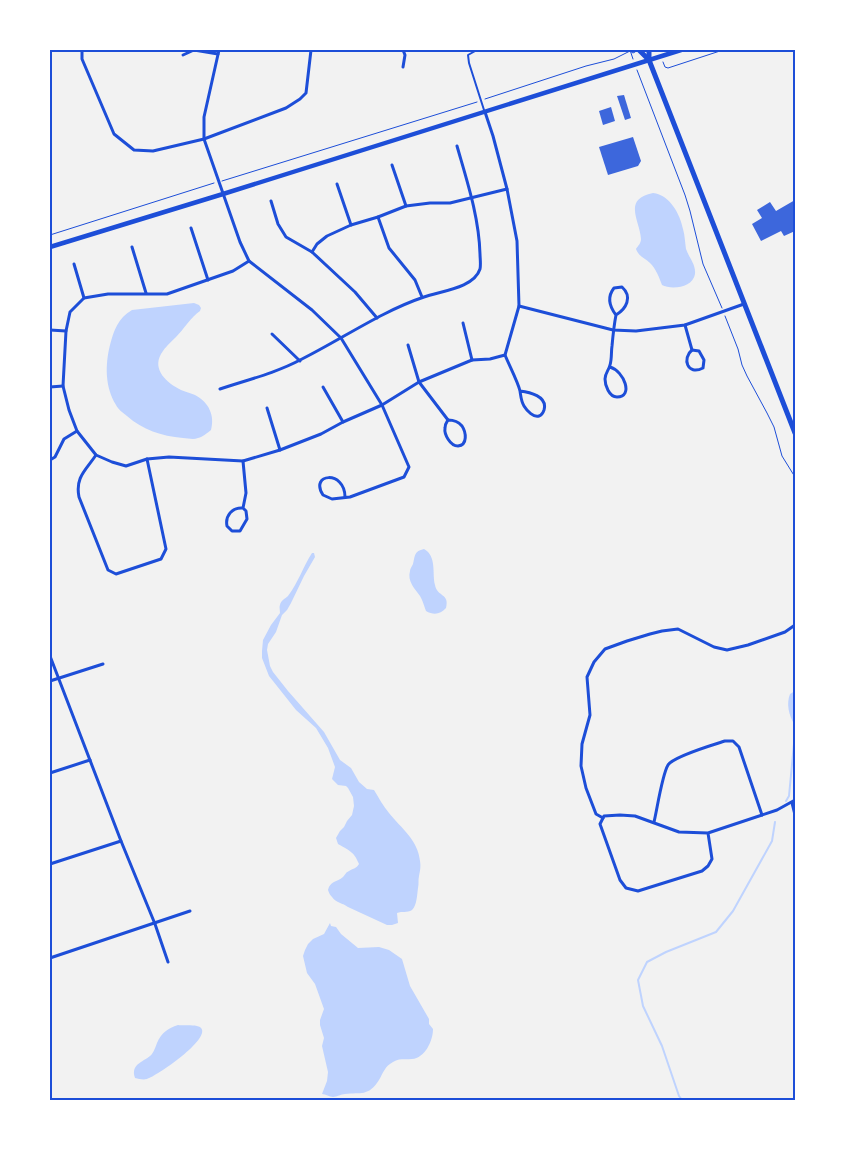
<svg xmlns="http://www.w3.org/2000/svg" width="845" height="1150" font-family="Lato,sans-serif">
	<rect width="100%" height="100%" fill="#f2f2f2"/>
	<g fill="#bfd3fe">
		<path d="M653,193C670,195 680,214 683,229C685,236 685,243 686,249C689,258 696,264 695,274C693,288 671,290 662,285C659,277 656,269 650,263C645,258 639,257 636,249C638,246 641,243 641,239C640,221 622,199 653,193Z"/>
		<path d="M194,303L199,305L201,308L200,311C191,317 184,329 176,337C171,342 165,347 161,354C152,370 167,383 181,390C185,392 191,393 195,395C209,402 215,416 211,430C207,433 203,437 198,438C193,440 188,438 183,438C161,436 143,430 127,416C123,413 118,409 116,405C105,387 105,365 110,345C114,330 118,318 132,310Z"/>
		<path d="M424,549C437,556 432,574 435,585C437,597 450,593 446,608C440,615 433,615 426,611C424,606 423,601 420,596C415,589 407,581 410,571C410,569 412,566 413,564C415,556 414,551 424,549Z"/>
		<path d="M312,553H314L315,557L304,576L291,603L287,610L282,615L276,632L268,644L267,650L270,666L273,672L288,691L324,732L340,760L351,768L359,782L367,789L374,790C379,798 383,806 389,813C401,828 418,840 420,861C421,867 420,871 419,876C418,880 419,884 418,888C417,895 417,905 412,910C407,913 402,911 397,913L398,923L392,925H387L348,907C343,903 336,903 332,897C330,895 329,893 328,890C330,881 337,882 343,877C346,874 345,873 349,871C354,868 356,869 359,864C354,851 348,850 338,844L336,838L340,831L344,827L347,821L352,815L354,806L353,797L348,788L346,786L338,785L332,779L335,767L328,748L316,728L296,710L273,681L269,676L262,658V651L263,640L271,625L280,613C280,610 279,607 280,605C281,600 285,599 288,596C298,583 303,567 312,553Z"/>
		<path d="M795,691V723L794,724C789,715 786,704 790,694Z"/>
		<path d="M330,923L331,926L336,927L341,934L358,948L379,947L389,950L402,959L410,986L429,1019V1024L433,1029C433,1041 425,1058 412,1059C405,1060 399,1058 393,1062C385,1066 383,1073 379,1080C368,1097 361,1092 345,1094C341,1094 337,1097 333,1097C329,1097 326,1094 322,1094L327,1081L328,1072L322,1046L324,1038L320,1025V1020L324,1009L315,984L307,973L303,956L305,950L308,944L313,939L324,934Z"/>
		<path d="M178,1025C183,1026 198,1024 201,1028C211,1039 157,1076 147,1079C143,1080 139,1079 135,1078C130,1063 145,1062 152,1054C154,1051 156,1046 157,1043C161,1033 168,1028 178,1025Z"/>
	</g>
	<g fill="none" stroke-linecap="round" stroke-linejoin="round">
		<g stroke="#bfd3fe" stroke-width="2">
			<path d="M786,801L789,796L795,733"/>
			<path d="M682,1100L679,1096L662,1046L643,1006L638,980L647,962L666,952L716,932L733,911L772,841L775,822"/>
		</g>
	</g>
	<g fill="#3d67dc">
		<path d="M624,95L631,118L625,120L617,96Z"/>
		<path d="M611,107L615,121L603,125L599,111Z"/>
		<path d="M633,137L641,161L638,166L608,175L599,147Z"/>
		<path d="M795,200V231L784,236L781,231L761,241L752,224L762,218L757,210L770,202L776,211Z"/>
	</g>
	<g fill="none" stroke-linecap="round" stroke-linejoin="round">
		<g stroke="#1d4ed8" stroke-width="1">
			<path d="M630,50L633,59"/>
			<path d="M663,62L665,67L668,68L723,50"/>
			<path d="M637,70L685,195L690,211L703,264L722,308"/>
			<path d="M485,99L586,66L614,59L630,51L633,53L635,52"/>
			<path d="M222,181L477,102"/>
			<path d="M50,235L214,183"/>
			<path d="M725,316L738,349L742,365L747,376L767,413L774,427L782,456L795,477"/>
		</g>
		<path stroke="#1d4ed8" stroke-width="2" d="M477,50L468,55L469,63L484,110"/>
		<g stroke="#1d4ed8" stroke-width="3">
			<path d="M82,50V59L114,134L134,150L153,151L204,139L286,108L300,99L306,93L311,50"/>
			<path d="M219,50L204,117V139L240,242L249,261L312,310L341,338L382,405L409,467L404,477L350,497L332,499L323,495C309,473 345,470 345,497"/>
			<path d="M183,55L194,50L218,54"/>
			<path d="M403,67L405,55L403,50"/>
			<path d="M392,165L406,206"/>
			<path d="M337,184L351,225"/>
			<path d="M271,201L278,224L286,237L312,252L355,292L377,318"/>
			<path d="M378,217L389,248L415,280L422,297"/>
			<path d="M191,228L208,280"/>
			<path d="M132,247L146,293"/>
			<path d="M312,252L317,244L327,236L351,225L378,217L406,206L430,203H450L507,189"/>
			<path d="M249,261L233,271L167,294H108L84,298L70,312L66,331L63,386L69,410L77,431L96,455L112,462L126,466L147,459L169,457L243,461L280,450L321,434L343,422L382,405L419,382L472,360L490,359L505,355L519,306L517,241L507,189L493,136L485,112"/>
			<path d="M74,264L84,298"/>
			<path d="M519,306L613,330L636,331L685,325L744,304"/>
			<path d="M463,323L472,360"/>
			<path d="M685,325L692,350"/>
			<path d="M50,330L66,331"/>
			<path d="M272,334L300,361"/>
			<path d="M408,345L419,382L448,420"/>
			<path d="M692,350L699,351L704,360L703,368C687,376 682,358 692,350Z"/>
			<path d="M505,355C509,365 518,382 520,391C521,397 521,401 524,406C527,411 534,418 539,416C542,415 543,413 544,410C548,396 529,392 520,391"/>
			<path d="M610,367C624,371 634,397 617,397C609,397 605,385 605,379C605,373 609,370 610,365C612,359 611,352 612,346C613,335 614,325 616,315C626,309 633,297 622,287L614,288C607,297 609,306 616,315"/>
			<path d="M50,387L63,386"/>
			<path d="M323,387L343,422"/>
			<path d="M220,389C247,380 276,373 302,359C342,339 382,311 424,297C441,291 474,288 480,269C481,264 480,258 480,254C479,217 467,181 457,146"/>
			<path d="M267,408L280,450"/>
			<path d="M448,420C454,420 458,421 462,426C466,432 468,445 458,446C450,446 444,434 445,428C445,424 446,423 448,420Z"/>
			<path d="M96,455C86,470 75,477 79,497L108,570L116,574L161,559L166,549L147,459"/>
			<path d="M50,460L55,457L64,439L77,431"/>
			<path d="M243,508C232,507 225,516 227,526L232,531H240L247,519L246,511L243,508L246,493L243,461"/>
			<path d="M50,656L121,841L155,924L168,962"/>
			<path d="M50,681L103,664"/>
			<path d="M50,773L90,760"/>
			<path d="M792,803L795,815"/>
			<path d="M603,818L596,814L586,788L581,766L582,744L590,715L587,677L594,662L605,649L627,641L650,634L662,631L678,629L714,647L727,650L748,645L785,632L795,625"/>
			<path d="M654,822C657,810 662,775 668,765C674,756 713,745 725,741H733L739,747L762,815"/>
			<path d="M708,833L712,859L708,866L702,871L638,891L626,888L620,880L600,824L604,816L620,815L635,816L679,832L708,833L777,810L795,800"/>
			<path d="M50,864L121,841"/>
			<path d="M50,958L190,911"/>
		</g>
		<path stroke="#1d4ed8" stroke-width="4.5" d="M50,247L223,194L681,50"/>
		<g stroke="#1d4ed8" stroke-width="5">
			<path d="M639,50L649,60"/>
			<path d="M649,50V60L795,433"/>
		</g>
	</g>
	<rect width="845" height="1150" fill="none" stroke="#ffffff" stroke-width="102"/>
	<rect x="51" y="51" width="743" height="1048" fill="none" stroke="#1d4ed8" stroke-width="2"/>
</svg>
